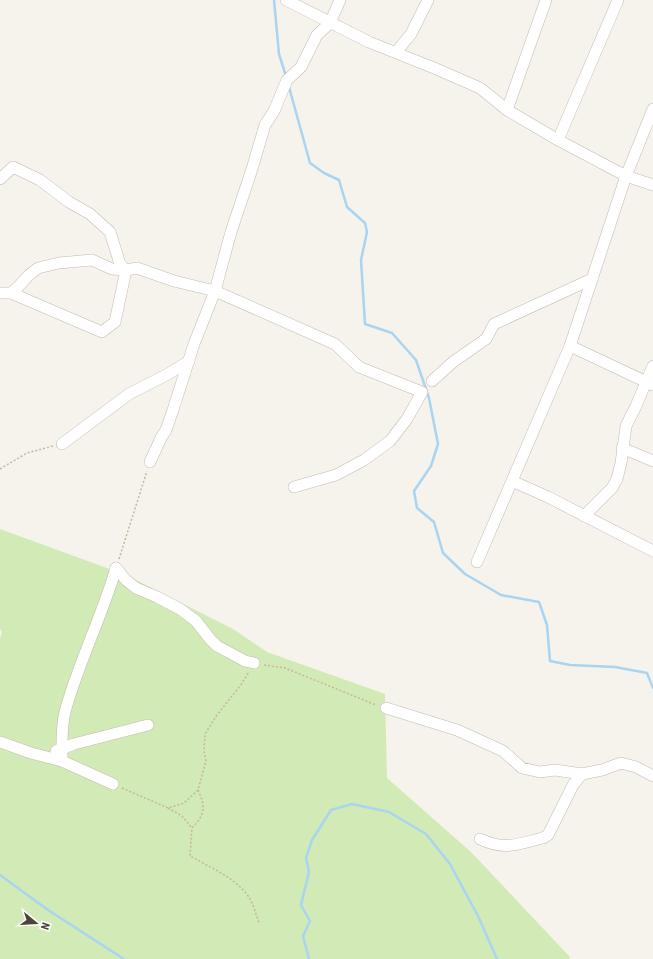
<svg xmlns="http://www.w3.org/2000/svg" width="653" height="959" font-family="'Roboto Condensed',sans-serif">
	<rect width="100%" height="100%" fill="#f6f3ec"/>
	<path fill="#d2eab5" d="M0,529L126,575L233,629L267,652L385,694L387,778L471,852L570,957L569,959H0V639L2,632L0,629Z"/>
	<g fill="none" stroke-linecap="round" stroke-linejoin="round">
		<g stroke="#a9d4f2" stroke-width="2.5">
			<path d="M274,0L279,54L286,76"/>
			<path d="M289,87L310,163L324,173L339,180L347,207L365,223L367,232L361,260L365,324L392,333L416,360L429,398L438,444L431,466L414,491L417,508L434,522L443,553L465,574L501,595L539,602L547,625L550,661L570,665L615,667L647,673L653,688"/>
			<path d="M0,875L48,910L124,959"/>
			<path d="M309,959L303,936L310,921L301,905L309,872L306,858L312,840L331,810L352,804L389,812L426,834L450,864L478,916L497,959"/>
		</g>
		<defs>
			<g id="minor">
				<path d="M286,0L369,42L434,68L480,88L507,110L558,140L626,176L653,185"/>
				<path d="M396,52L411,34L428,0"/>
				<path d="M507,110L546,0"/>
				<path d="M558,140L618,0"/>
				<path d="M0,179L13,167L40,180L69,202L90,214L110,232L120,264L126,270L115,322L102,332L11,293"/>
				<path d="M0,293H11L18,287L29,275L38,268L59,263L92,260L112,269L126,270L137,268L174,281L215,291L335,344L359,367L422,392L407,419L390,441L364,460L336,475L294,487"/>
				<path d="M570,346L626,176L653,109"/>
				<path d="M432,381L453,362L486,339L494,324L592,279"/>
				<path d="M62,444L129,394L168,374L189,361"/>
				<path d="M622,448L653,461"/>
				<path d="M150,462L161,438L166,430L172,413L194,344L215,291L231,232L252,169L265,125L274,111L287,80L301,67L317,35L330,23L340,0"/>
				<path d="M512,481L548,497L653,551"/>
				<path d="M584,516L612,488L617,479L621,463L626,426L636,406L653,366"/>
				<path d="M477,562L570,346L653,385"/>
				<path d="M116,568L126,580L136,588L157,597L180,609L196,621L210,639L217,646L245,661L254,663"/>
				<path d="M386,708L457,730L503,751L522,768L540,772L555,770L582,774L602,770L621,763L636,767L653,776"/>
				<path d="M0,742L31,753L62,761L113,784"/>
				<path d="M56,751L74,744L148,725"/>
				<path d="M62,761C62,745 61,728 65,712C78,663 102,617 116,568"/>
				<path d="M480,839C506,851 517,844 543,838L548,835L573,785L582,774"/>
			</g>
		</defs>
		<use href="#minor" stroke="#c2bbae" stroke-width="12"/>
		<g stroke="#c4b79f" stroke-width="1.5" stroke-dasharray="2 2" stroke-linecap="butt">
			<path d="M0,469L27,453L53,446"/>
			<path d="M119,559L147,471"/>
			<path d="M264,665L285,668L376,705"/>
			<path d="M122,788L168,808L184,803L198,790L206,761L204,751L205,734L217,715L240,686L249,672"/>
			<path d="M198,790C206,807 205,815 192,828L190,856C208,866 231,876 245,892C253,901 255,912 259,923"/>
			<path d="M168,808L182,816L192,828"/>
		</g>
		<use href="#minor" stroke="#fff" stroke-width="11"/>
	</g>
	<g transform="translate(36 923) rotate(108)" stroke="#ffffff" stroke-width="3" paint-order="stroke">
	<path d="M0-3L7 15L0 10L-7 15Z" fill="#4b4439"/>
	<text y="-6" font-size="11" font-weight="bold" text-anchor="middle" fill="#4b4439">N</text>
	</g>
</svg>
